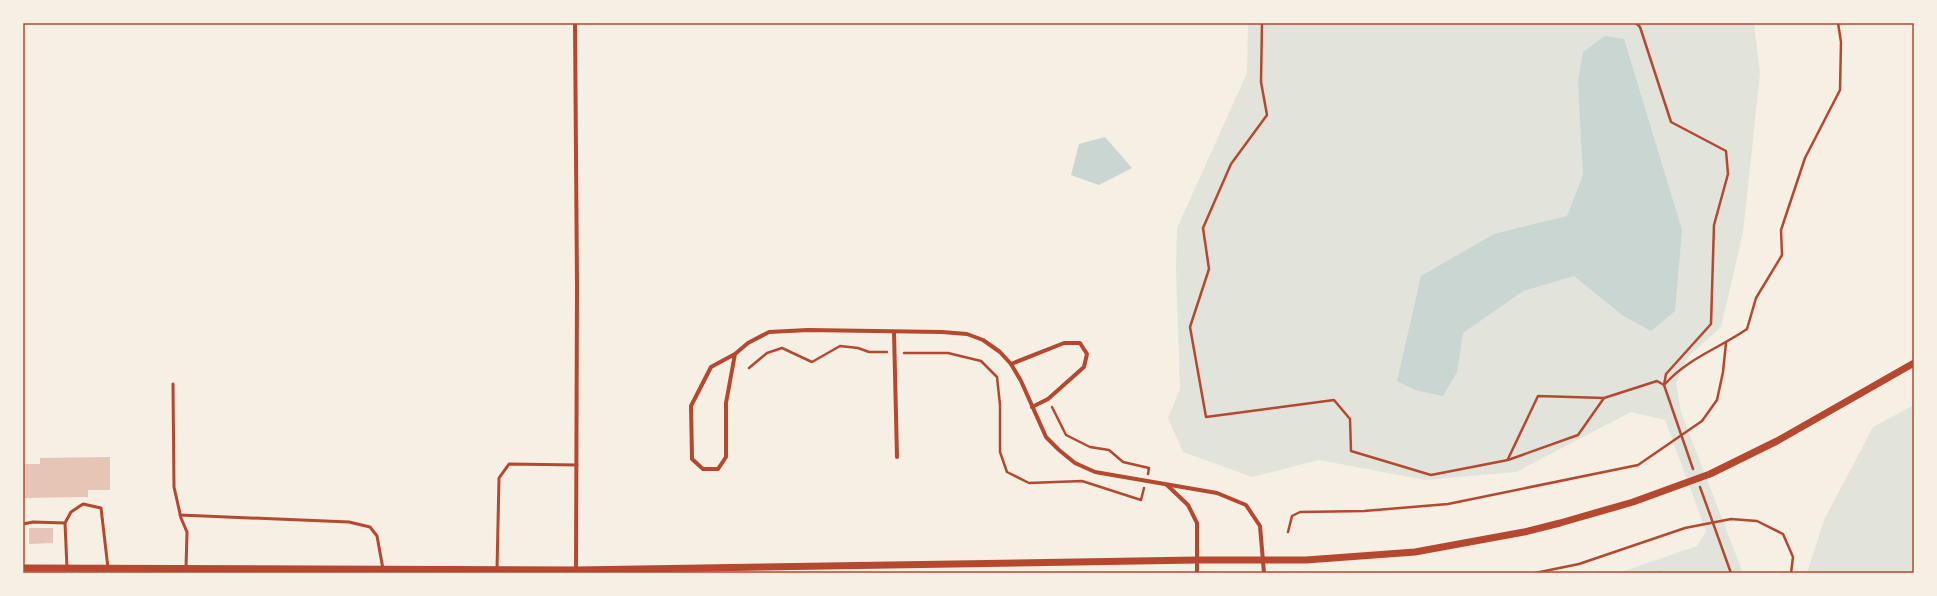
<svg xmlns="http://www.w3.org/2000/svg" width="1937" height="596" font-family="'Work Sans',sans-serif">
	<rect width="100%" height="100%" fill="#f6efe4"/>
	<g fill="#e2e4dc">
		<path d="M1248,23H1754L1760,74L1743,233L1721,327L1688,357L1676,383L1681,412L1743,573H1618L1697,546L1706,531L1665,420L1631,412L1516,472L1425,480L1319,460L1252,477L1183,452L1168,418L1180,389L1176,270L1177,228L1247,73Z"/>
		<path d="M1914,405V573H1807L1824,520L1873,427Z"/>
	</g>
	<g fill="#c9d6d2">
		<path d="M1605,36L1624,39L1682,230L1675,311L1651,331L1622,315L1574,276L1523,291L1463,333L1457,372L1443,396L1415,390L1397,381L1421,276L1494,234L1567,216L1583,175L1578,82L1583,52Z"/>
		<path d="M1105,137L1132,168L1099,185L1071,175L1079,144Z"/>
	</g>
	<g fill="#e6c5b7">
		<path d="M110,457V490H88V497L23,498V464H40V458Z"/>
		<path d="M29,528H53V543L29,544Z"/>
	</g>
	<g fill="none" stroke-linecap="round" stroke-linejoin="round">
		<g stroke="#b5482f" stroke-width="2.5">
			<path d="M1262,23L1261,82L1267,115L1231,164L1203,228L1209,269L1190,327L1206,417L1334,400L1350,419L1351,451L1431,475L1508,460L1578,435L1604,398"/>
			<path d="M904,353H948L981,361L997,377L1000,405V452L1007,472L1029,483L1082,481L1141,500L1144,488"/>
			<path d="M749,368L767,353L782,348L812,362L840,346L858,348L869,352H887"/>
			<path d="M1052,407L1066,435L1090,447L1109,450L1123,462L1149,468L1148,474"/>
			<path d="M1508,459L1538,396L1604,398L1657,381L1664,385L1666,374L1711,324L1714,225L1728,174L1726,151L1671,122L1640,27L1636,23"/>
			<path d="M1693,469L1664,385C1688,358 1718,349 1747,329L1756,298L1782,255L1781,230L1805,158L1840,90L1841,42L1838,23"/>
			<path d="M1700,487L1731,573"/>
			<path d="M1288,532L1292,516L1300,512L1364,511L1448,504L1638,465L1702,421L1717,400L1723,372L1726,343"/>
			<path d="M1535,573L1579,564L1685,528L1731,519L1757,521L1783,534L1793,557L1791,573"/>
			<path d="M1658,573H1661"/>
		</g>
		<g stroke="#b5482f" stroke-width="3">
			<path d="M173,384L174,487L181,518L187,532L186,568"/>
			<path d="M180,515L349,522L370,527L377,536L383,569"/>
			<path d="M65,523L71,512L83,504L101,508L108,568"/>
			<path d="M23,524L33,522L65,523L67,568"/>
			<path d="M497,570L499,478L509,464L577,465"/>
		</g>
		<g stroke="#b5482f" stroke-width="4">
			<path d="M575,23L577,286L576,570"/>
			<path d="M894,332L897,457"/>
			<path d="M735,354L726,403V457L718,469H703L692,459L691,406L711,367L735,354L748,343L769,332L808,330L942,332L967,334L983,340L1000,352L1011,364L1021,381L1046,437L1059,450L1075,463L1095,472L1217,493L1246,505L1260,526L1264,573"/>
			<path d="M1011,364L1064,343H1080L1087,354L1084,367L1048,399L1032,407"/>
			<path d="M1167,485L1188,505L1197,523V573"/>
		</g>
		<path stroke="#b5482f" stroke-width="7" d="M23,568L576,570L1197,560H1306L1415,552L1524,532L1560,523L1633,502L1710,474L1777,441L1914,363"/>
	</g>
	<rect width="1937" height="596" fill="none" stroke="#f6efe4" stroke-width="48"/>
	<rect x="24" y="24" width="1889" height="548" fill="none" stroke="#b5482f" stroke-width="1.5"/>
</svg>
